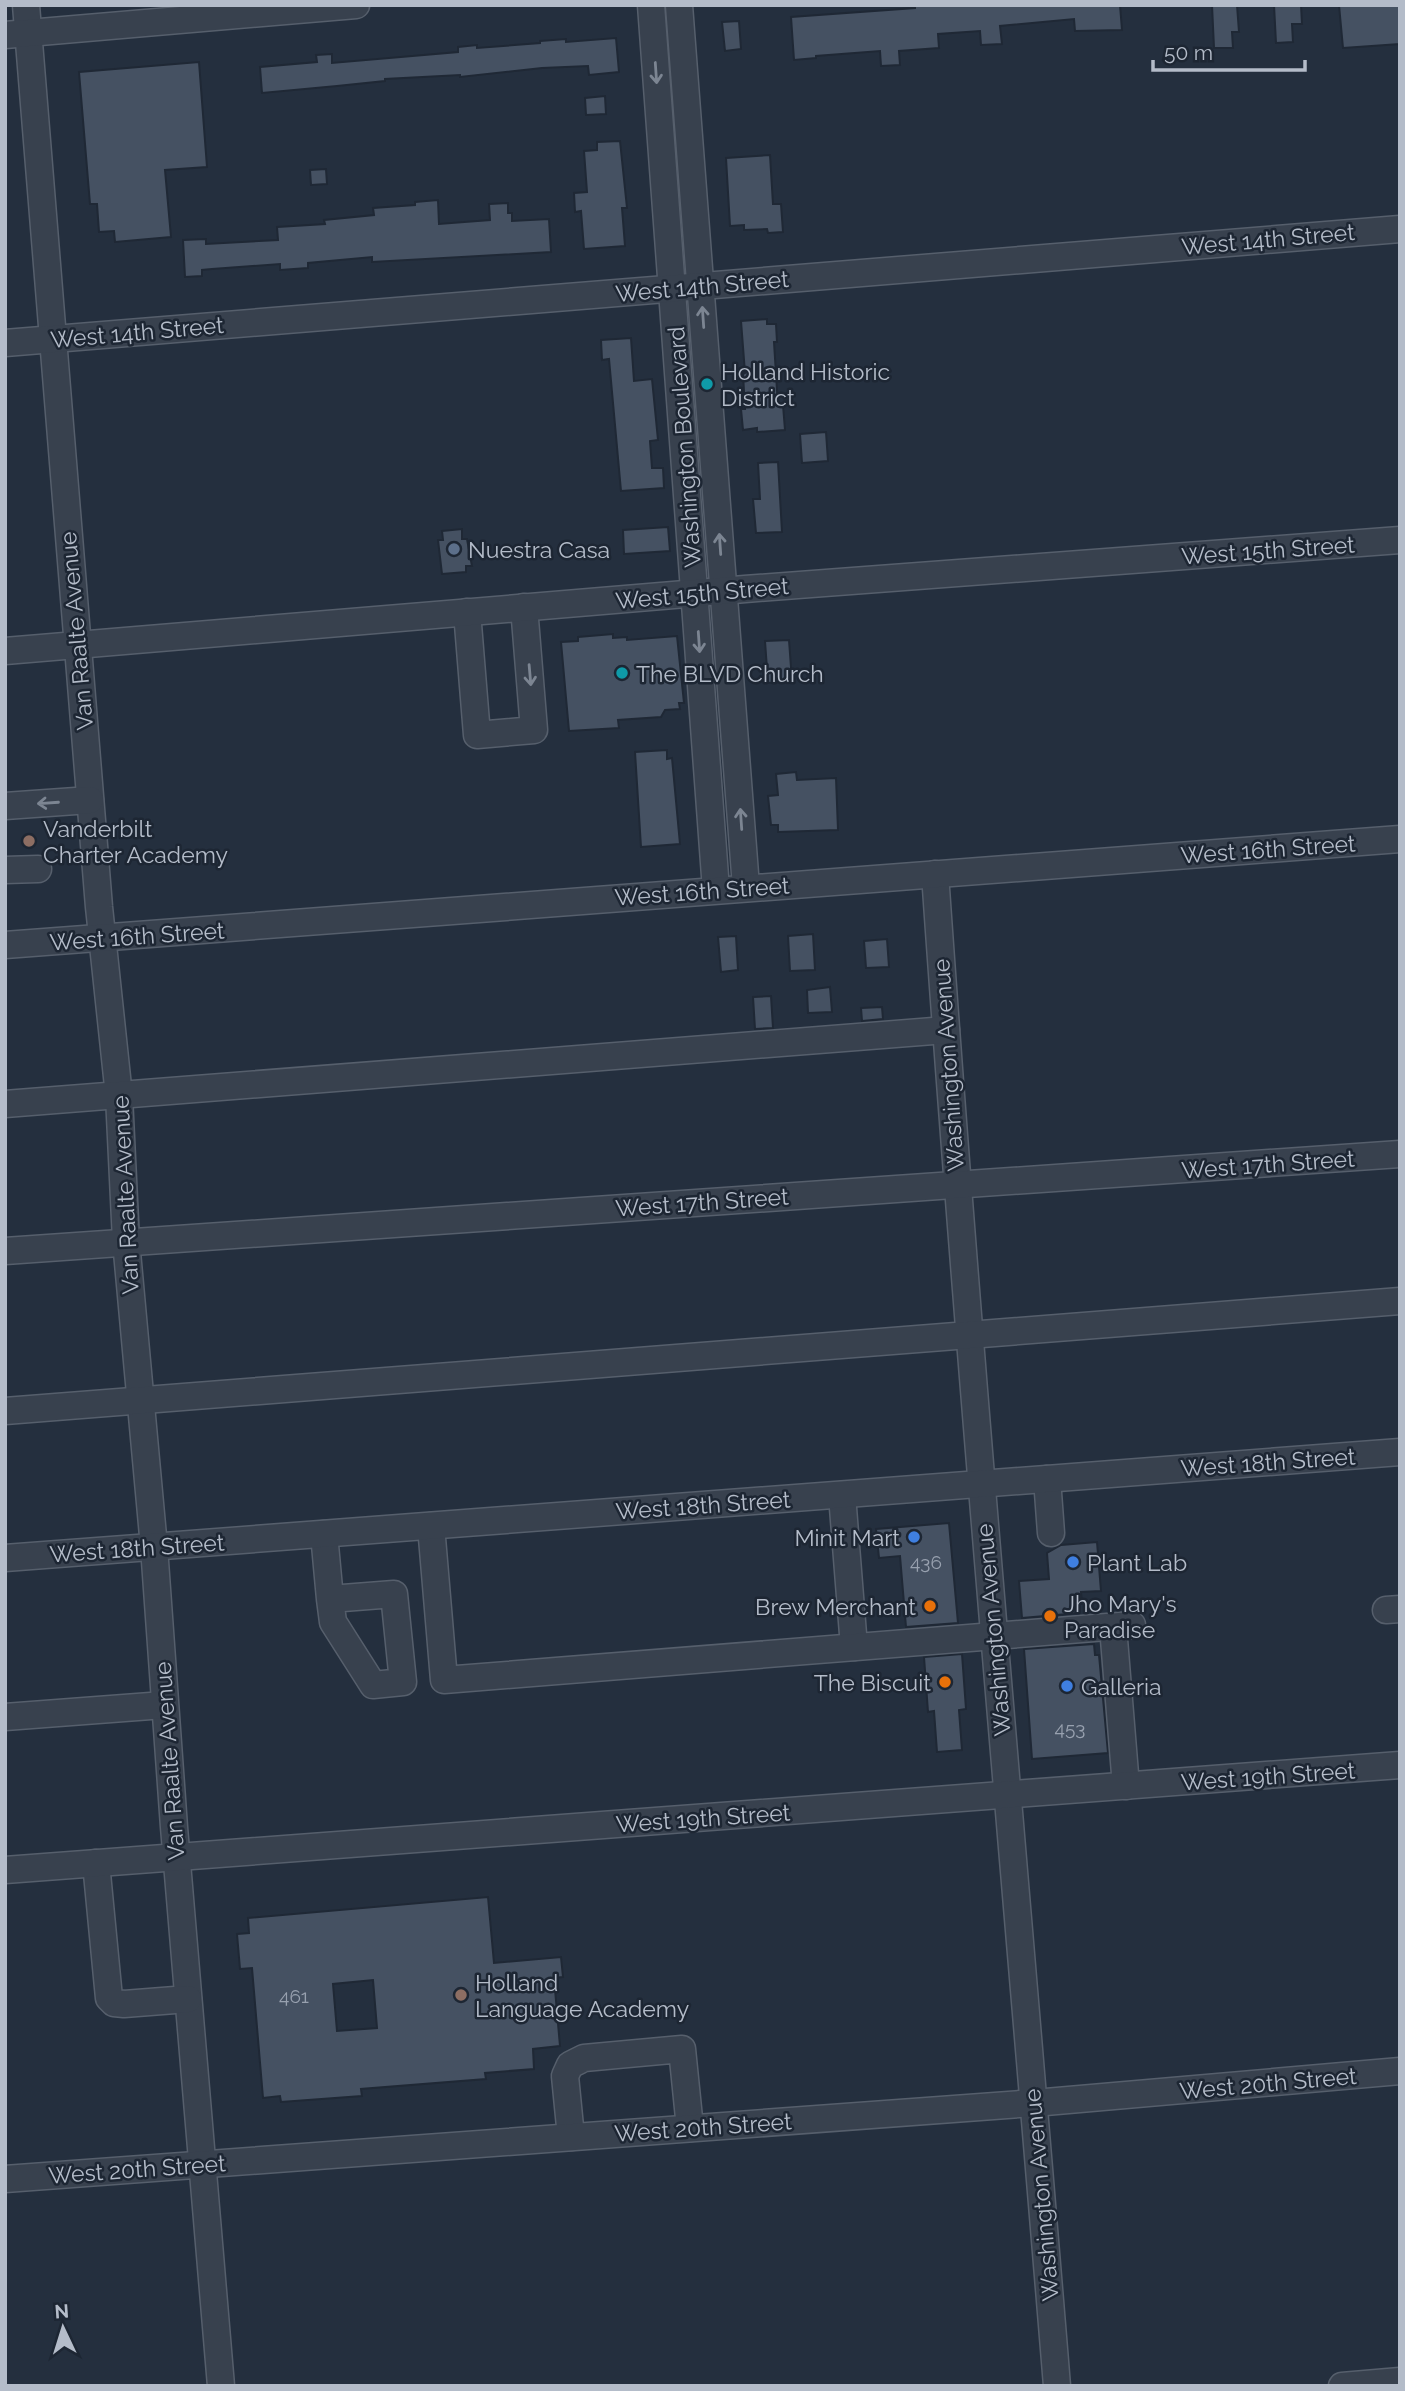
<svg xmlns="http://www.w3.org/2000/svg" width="1405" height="2391" font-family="Raleway,sans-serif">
	<rect width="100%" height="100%" fill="#242f3e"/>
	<g fill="#455162" stroke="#1f2835" stroke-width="2" fill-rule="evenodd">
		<path d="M915,5H1120L1122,30L1075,31L1074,19L1000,26L1002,44L981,45L980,31L938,34L939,48L899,51L900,65L881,66L880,51L816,56V58L794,60L791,17L915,8Z"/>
		<path d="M1212,5H1237L1239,32H1232L1233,48H1214Z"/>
		<path d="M1274,5H1301L1302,24H1292L1293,42L1276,43Z"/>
		<path d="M1339,5H1400V44L1343,48Z"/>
		<path d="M739,21L741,49L725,51L722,22Z"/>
		<path d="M616,38L619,72L589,75L588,66L542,68L460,77V75L385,79V81L337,86L262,93L260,67L317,62L316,55L332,54V63L458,52V47L477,45V48L540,43V41L566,39V42Z"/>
		<path d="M199,62L207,167L165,170L171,237L115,242L114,231L99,232L97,204H90L79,72Z"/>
		<path d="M605,96L606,114L586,115L585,98Z"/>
		<path d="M620,141L627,208H622L625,246L584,249L581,211L575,212L574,193L587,192L584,151L597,150V142Z"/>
		<path d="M770,155L773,204H781L783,232L768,233L767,229L744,230V225L730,226L726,158Z"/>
		<path d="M326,169L327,184L311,185L310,170Z"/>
		<path d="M438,200L439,224L490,220L489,204L508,203V213H512V221L549,219L551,252L372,262V257L308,263V268L280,270V264L212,269L202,270V276L185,277L183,240L206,239V244L278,240L277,227L325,224L324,220L374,215L373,208L415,205V202Z"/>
		<path d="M767,319V324H776L777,342H774L778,406L783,405L785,430L757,432V428L743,430L741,409H745L743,374L745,373L741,321Z"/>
		<path d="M631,338L634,381L652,379L658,440L650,441L652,468H663L664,488L621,491L609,359L602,360L601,340Z"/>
		<path d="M826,432L828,461L802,463L800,434Z"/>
		<path d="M778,462L782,532L756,533L753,499H760L758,463Z"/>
		<path d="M668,527L670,551L624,554L623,530Z"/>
		<path d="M462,529V539H467L472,566H466V572L442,574L438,540H443L442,531Z"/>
		<path d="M613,634V638L627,637V640L677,636L684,703H679L680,709L665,710L661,717L618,720L619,728L569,731L561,642L578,641V637Z"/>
		<path d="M789,640L792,681L768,683L765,641Z"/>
		<path d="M667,750V759L672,758L680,844L641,847L635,752Z"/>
		<path d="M796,772L797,780L836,778L838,830L778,832V825H771L768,796L778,795L776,774Z"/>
		<path d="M813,934L815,970L790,971L788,936Z"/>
		<path d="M736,936L738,970L721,972L718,937Z"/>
		<path d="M887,939L889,967L866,968L864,941Z"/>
		<path d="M830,987L832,1012L808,1013L807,990Z"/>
		<path d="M771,996L773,1028L755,1029L753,997Z"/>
		<path d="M882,1007L883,1019L862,1021L861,1008Z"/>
		<path d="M949,1523L958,1623L906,1627L900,1556L879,1558L876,1529Z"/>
		<path d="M1097,1542L1101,1591L1081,1592L1082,1604H1078L1079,1613L1022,1618L1019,1581L1049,1579L1047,1553L1061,1545Z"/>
		<path d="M1094,1644L1095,1655H1099L1108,1753L1032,1759L1024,1649Z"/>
		<path d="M962,1654L966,1709L959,1710L962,1750L937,1752L934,1711L928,1712L924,1657Z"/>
		<path d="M488,1897L494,1963L561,1957L563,1977L554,1978L560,2046L533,2049L534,2069L485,2073L486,2079L361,2089L362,2096L281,2102L280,2096L263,2098L252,1968L240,1969L237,1934L249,1933L248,1918ZM373,1980L377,2028L337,2031L333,1984Z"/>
	</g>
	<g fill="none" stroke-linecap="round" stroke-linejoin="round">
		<defs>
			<g id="minor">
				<path d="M26,5L99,907L119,1096L126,1241L154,1547L174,1827L221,2386"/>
				<path d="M651,5L716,890"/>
				<path d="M679,5L746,887"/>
				<path d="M5,35L356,5"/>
				<path d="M5,343L1400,229"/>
				<path d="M467,612L477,735L534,730L524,607"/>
				<path d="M5,651L745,589L1400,540"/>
				<path d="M5,806L90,800"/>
				<path d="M5,870L38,869"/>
				<path d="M935,874C970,1379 1016,1882 1057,2386"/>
				<path d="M5,945L1400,839"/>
				<path d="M5,1104L946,1030"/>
				<path d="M5,1251L1400,1154"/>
				<path d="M5,1411L1400,1301"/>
				<path d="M1047,1479L1051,1533"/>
				<path d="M842,1495L854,1647"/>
				<path d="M431,1526L444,1680L1132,1625"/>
				<path d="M324,1534L330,1599L394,1594L403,1682L373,1685L333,1622L330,1599"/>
				<path d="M5,1558L1400,1452"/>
				<path d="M1386,1610L1400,1609"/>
				<path d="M1113,1627L1126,1786"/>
				<path d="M5,1717L164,1705"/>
				<path d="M96,1863L109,1998L114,2003L124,2004L188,1999"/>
				<path d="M5,1870L1400,1765"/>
				<path d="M571,2137L565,2076L570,2065L584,2058L682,2049L690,2128"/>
				<path d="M5,2179L1034,2103L1400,2071"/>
				<path d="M1342,2386L1400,2381"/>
			</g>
		</defs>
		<use href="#minor" stroke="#565f6c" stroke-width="29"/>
		<use href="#minor" stroke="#38414e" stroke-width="26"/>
	</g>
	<defs><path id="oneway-shaft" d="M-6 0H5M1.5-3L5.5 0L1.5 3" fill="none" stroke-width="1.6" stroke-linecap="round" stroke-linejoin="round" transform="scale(1.75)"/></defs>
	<g stroke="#7c8592">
		<use href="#oneway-shaft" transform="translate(656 73) rotate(86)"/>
		<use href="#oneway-shaft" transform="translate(703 317) rotate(-94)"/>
		<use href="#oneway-shaft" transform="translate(720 544) rotate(-94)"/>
		<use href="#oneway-shaft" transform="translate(699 642) rotate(86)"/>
		<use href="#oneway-shaft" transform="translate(530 675) rotate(85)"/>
		<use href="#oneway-shaft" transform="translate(48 803) rotate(176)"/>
		<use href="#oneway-shaft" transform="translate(741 819) rotate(-94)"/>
	</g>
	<g fill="#0f9aa8" stroke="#1d2633" stroke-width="2.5">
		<circle cx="707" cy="384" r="7"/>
		<circle cx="622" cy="673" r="7"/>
	</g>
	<circle fill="#5c6f8a" stroke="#1d2633" stroke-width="2.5" cx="454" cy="549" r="7"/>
	<g fill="#8d6e63" stroke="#1d2633" stroke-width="2.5">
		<circle cx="29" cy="841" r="7"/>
		<circle cx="461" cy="1995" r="7"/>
	</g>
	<g fill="#3f7fe0" stroke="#1d2633" stroke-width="2.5">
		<circle cx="914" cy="1537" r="7"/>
		<circle cx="1073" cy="1562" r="7"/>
		<circle cx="1067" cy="1686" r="7"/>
	</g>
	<g fill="#e8710a" stroke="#1d2633" stroke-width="2.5">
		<circle cx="930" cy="1606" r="7"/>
		<circle cx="1050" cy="1616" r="7"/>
		<circle cx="945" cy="1682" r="7"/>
	</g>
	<g text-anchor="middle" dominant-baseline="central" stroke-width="5" stroke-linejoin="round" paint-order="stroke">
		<g font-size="19" fill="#98a1af">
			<text x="926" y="1562">436</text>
			<text x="1070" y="1728">453</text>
			<text x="294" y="1996">461</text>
		</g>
		<g font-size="23" fill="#b4bcc9" stroke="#1d2633">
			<text transform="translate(1268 239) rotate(-5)">West 14th Street</text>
			<text transform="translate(702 286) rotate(-5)">West 14th Street</text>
			<text transform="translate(137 332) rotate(-5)">West 14th Street</text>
			<text transform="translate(684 447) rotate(-94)">Washington Boulevard</text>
			<text transform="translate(1268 550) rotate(-4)">West 15th Street</text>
			<text transform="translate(702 593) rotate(-5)">West 15th Street</text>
			<text transform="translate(76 631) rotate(-95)">Van Raalte Avenue</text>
			<text transform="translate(1268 849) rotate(-4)">West 16th Street</text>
			<text transform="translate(702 891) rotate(-4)">West 16th Street</text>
			<text transform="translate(137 936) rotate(-4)">West 16th Street</text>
			<text transform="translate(948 1065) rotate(-94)">Washington Avenue</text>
			<text transform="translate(1268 1164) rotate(-4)">West 17th Street</text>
			<text transform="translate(125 1195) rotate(-93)">Van Raalte Avenue</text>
			<text transform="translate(702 1202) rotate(-4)">West 17th Street</text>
			<text transform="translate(1268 1462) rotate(-4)">West 18th Street</text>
			<text transform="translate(703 1505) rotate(-4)">West 18th Street</text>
			<text transform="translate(137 1548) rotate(-4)">West 18th Street</text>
			<text transform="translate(993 1630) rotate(-95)">Washington Avenue</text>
			<text transform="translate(169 1761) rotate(-94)">Van Raalte Avenue</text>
			<text transform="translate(1268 1776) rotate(-4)">West 19th Street</text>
			<text transform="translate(703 1818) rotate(-4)">West 19th Street</text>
			<text transform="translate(1268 2083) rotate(-5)">West 20th Street</text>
			<text transform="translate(703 2127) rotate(-4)">West 20th Street</text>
			<text transform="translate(137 2169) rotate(-4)">West 20th Street</text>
			<text transform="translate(1041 2195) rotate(-95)">Washington Avenue</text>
		</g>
		<g font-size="23" fill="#b4bcc9" stroke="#1d2633" text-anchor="start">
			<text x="721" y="371">Holland Historic<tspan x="721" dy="26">District</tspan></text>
			<text x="468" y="549">Nuestra Casa</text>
			<text x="636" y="673">The BLVD Church</text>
			<text x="43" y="828">Vanderbilt<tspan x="43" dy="26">Charter Academy</tspan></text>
			<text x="900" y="1537" text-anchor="end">Minit Mart</text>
			<text x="1087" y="1562">Plant Lab</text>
			<text x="1064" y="1603">Jho Mary's<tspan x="1064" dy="26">Paradise</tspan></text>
			<text x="916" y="1606" text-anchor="end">Brew Merchant</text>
			<text x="931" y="1682" text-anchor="end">The Biscuit</text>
			<text x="1081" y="1686">Galleria</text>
			<text x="475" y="1982">Holland<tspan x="475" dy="26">Language Academy</tspan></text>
		</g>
	</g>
	<rect width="1405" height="2391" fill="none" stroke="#b4bcc9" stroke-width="14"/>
	<g transform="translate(63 2328) rotate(356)" stroke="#1d2633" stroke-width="5" paint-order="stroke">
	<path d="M0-5L12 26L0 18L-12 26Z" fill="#b4bcc9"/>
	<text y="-10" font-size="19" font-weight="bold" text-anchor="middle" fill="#b4bcc9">N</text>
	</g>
	<path d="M1153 60v10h152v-10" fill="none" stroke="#b4bcc9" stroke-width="3.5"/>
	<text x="1164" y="60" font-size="21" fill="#b4bcc9" stroke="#1d2633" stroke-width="5" paint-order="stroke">50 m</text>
</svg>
